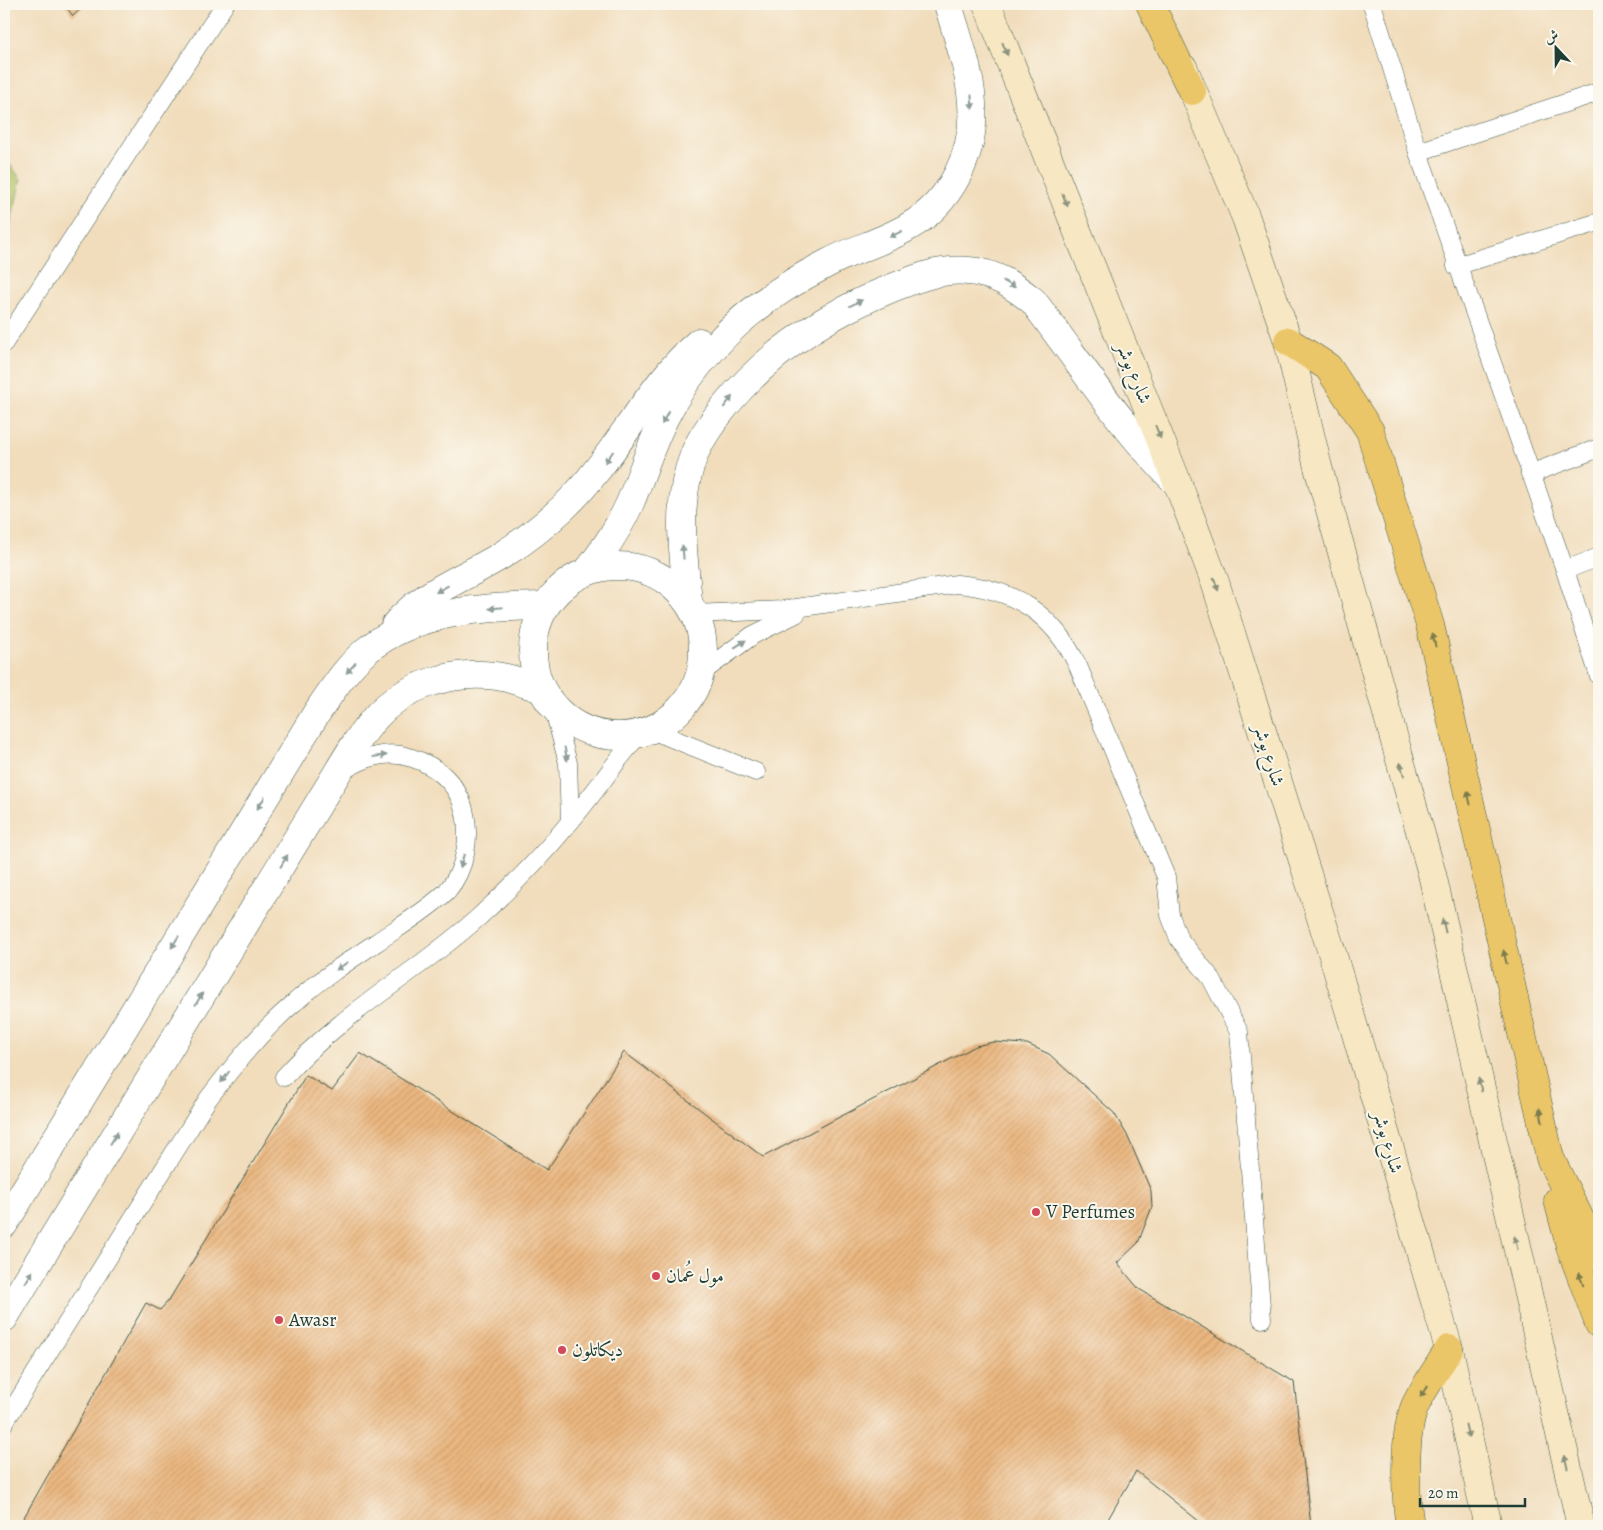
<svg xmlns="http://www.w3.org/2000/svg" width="1603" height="1530" font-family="Alegreya,Amiri,serif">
	<defs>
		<pattern id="building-hatch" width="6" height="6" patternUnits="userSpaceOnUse" patternTransform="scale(1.25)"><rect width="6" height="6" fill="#ebb780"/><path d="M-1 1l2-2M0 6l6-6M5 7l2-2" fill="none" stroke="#c99e6f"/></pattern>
	</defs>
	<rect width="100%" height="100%" fill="#fbf7ec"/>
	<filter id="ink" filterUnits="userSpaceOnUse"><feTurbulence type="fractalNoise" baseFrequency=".02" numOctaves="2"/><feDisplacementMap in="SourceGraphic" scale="10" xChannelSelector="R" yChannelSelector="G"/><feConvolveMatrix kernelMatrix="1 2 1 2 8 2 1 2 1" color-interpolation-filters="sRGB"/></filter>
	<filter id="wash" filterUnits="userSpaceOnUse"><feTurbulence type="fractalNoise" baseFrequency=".0096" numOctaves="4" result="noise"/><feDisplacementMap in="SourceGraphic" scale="20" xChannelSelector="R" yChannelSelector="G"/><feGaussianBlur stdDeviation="1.12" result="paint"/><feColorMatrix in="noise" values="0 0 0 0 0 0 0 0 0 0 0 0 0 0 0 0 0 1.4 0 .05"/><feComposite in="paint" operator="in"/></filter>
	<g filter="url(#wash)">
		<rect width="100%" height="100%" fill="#f1ddbc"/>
		<path fill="#adc165" stroke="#667f4c" d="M4,157L21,179L4,253Z"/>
		<g id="blocks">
			<g fill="url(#building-hatch)">
				<path d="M64,4H86L73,16Z"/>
				<path d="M993,1042L1027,1044L1049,1054L1114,1113L1127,1135L1151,1191L1152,1207L1138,1243L1117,1263L1139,1289L1294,1382L1311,1526H1205L1136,1471L1104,1526H19L146,1303L160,1310L169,1300L306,1075L332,1091L360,1053L547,1170L624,1052L763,1157L976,1046Z"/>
			</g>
		</g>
	</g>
	<g filter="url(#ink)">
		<use href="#blocks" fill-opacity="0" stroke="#3e5548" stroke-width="1"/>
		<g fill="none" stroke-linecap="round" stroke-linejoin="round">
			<defs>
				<g id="service">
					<path d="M1372,4L1418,152L1565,570L1599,676"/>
					<path d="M1418,152L1599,92"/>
					<path d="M1456,266L1599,222"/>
					<path d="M4,343L225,4"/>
					<path d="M1530,474L1599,448"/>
					<path d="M1565,570L1599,557"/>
					<path d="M695,614L783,610L957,584C1015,589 1053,614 1078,666L1166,877L1170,915L1179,939L1211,978L1239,1032L1262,1319"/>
					<path d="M701,673L753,635L796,614"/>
					<path d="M553,707L568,763L570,822"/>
					<path d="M651,730L756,772"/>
					<path d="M284,1077C343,1011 416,974 480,916C512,887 542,856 569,823C594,794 615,762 640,733"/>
					<path d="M4,1423L208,1099C234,1065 261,1031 294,1003C325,975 361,953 395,930C413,918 432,906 447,891C466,869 471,836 464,809C457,783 437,766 412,758C387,749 362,758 341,772"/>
				</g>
				<g id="tertiary">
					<circle cx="618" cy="651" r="85"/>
					<path d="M588,571C604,550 619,528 630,503C642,475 650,446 664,419C677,392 695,367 716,345C746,311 789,283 828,263C854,249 883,242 908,227C951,203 976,152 972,103C970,70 957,36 948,4"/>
					<path d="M688,601C683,551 675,503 694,455C700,439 711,424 722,410C767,353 825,315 892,288C917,278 942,268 969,271C994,273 1013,285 1033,301C1081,364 1121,428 1178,484"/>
					<path d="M395,625C422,592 467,577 502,555C525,541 546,524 565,506C617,456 645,389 699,342"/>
					<path d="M4,1224L316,714C331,692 346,668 366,651C415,610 484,607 545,606"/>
					<path d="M4,1318L336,775C348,755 360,735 375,718C404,685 453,670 496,676C511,678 526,684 540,688"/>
				</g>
				<g id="secondary">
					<path d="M987,4L1178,484L1215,582L1333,956L1449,1349L1488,1526"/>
					<path d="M1184,69L1246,218L1288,341L1318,467L1432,874L1581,1526"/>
				</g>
				<path id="primary" d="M1150,4L1192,91"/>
				<g id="motorway">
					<path d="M1288,341L1328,367L1370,431L1430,625L1550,1158L1599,1257"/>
					<path d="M1558,1200L1570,1246L1599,1324"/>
					<path d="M1410,1526C1405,1496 1403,1435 1415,1406C1424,1387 1438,1368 1449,1349"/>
				</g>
			</defs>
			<use href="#service" stroke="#3e5548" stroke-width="19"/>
			<use href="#tertiary" stroke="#3e5548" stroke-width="29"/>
			<use href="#secondary" stroke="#3e5548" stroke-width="29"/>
			<use href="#primary" stroke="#3e5548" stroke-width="29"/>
			<use href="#motorway" stroke="#3e5548" stroke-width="29"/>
			<use href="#service" stroke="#fff" stroke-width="18"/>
			<use href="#tertiary" stroke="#fff" stroke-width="28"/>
			<use href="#secondary" stroke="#f7e8c3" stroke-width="28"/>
			<use href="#primary" stroke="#ebc669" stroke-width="28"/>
			<use href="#motorway" stroke="#ebc669" stroke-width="28"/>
		</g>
		<defs><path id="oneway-solid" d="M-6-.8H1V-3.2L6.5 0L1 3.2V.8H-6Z" transform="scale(1.25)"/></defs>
		<g fill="#8b927c">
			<use href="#oneway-solid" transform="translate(1005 49) rotate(68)"/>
			<use href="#oneway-solid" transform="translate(1065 200) rotate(68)"/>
			<use href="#oneway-solid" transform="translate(1158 432) rotate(68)"/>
			<use href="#oneway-solid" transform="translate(1216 584) rotate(71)"/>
			<use href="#oneway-solid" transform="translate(1402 769) rotate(-106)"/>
			<use href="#oneway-solid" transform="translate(1444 926) rotate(-103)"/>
			<use href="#oneway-solid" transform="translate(1480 1085) rotate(-103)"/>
			<use href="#oneway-solid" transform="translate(1516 1243) rotate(-103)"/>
			<use href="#oneway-solid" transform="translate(1467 1431) rotate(77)"/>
			<use href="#oneway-solid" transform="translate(1566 1462) rotate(-103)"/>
		</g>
		<g fill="#8f9e9a">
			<use href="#oneway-solid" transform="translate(972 102) rotate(85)"/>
			<use href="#oneway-solid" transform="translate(896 234) rotate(154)"/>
			<use href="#oneway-solid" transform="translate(1009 284) rotate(29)"/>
			<use href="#oneway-solid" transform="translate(856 303) rotate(-26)"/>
			<use href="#oneway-solid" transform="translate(728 402) rotate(-52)"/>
			<use href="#oneway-solid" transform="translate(665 418) rotate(117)"/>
			<use href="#oneway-solid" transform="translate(609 457) rotate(127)"/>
			<use href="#oneway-solid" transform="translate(683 552) rotate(-95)"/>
			<use href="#oneway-solid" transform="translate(442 589) rotate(151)"/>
			<use href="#oneway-solid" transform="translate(496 608) rotate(175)"/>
			<use href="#oneway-solid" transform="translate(740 644) rotate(-33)"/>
			<use href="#oneway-solid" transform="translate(351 668) rotate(132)"/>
			<use href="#oneway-solid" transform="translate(566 754) rotate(78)"/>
			<use href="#oneway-solid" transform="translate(380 756) rotate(-7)"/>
			<use href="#oneway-solid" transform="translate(261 803) rotate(122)"/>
			<use href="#oneway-solid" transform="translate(284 861) rotate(-59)"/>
			<use href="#oneway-solid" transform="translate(462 861) rotate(106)"/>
			<use href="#oneway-solid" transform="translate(175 942) rotate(122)"/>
			<use href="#oneway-solid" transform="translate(342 966) rotate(146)"/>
			<use href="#oneway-solid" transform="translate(199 999) rotate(-59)"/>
			<use href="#oneway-solid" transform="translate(225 1077) rotate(127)"/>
			<use href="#oneway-solid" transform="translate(114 1138) rotate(-59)"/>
			<use href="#oneway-solid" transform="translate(29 1277) rotate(-59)"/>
		</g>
		<g fill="#7b7b4c">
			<use href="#oneway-solid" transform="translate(1434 640) rotate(-103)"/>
			<use href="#oneway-solid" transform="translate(1469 798) rotate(-103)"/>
			<use href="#oneway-solid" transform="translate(1505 957) rotate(-103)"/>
			<use href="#oneway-solid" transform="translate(1541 1115) rotate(-103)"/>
			<use href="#oneway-solid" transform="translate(1581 1279) rotate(-109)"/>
			<use href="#oneway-solid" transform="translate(1424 1391) rotate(121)"/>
		</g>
	</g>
	<g fill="#d1495b" stroke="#fbf7ec" stroke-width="2">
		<circle cx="1036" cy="1212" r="5"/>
		<circle cx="656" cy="1276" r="5"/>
		<circle cx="279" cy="1320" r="5"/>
		<circle cx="562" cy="1350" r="5"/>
	</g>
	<g text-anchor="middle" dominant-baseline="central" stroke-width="4" stroke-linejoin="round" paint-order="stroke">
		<g font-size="19" fill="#1f3d34" stroke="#fbf7ec">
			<text transform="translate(1134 373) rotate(68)">شارع بوشر</text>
			<text transform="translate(1269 755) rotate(73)">شارع بوشر</text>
			<text transform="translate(1388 1142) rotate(74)">شارع بوشر</text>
		</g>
		<g font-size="19" fill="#1f3d34" stroke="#fbf7ec" text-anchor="start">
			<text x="1046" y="1212">V Perfumes</text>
			<text x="666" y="1276">مول عُمان</text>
			<text x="289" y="1320">Awasr</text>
			<text x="572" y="1350">ديكاتلون</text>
		</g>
	</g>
	<rect width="1603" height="1530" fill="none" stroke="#fbf7ec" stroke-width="20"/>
	<g transform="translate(1556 48) rotate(338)" stroke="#fbf7ec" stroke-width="4" paint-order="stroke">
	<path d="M0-4L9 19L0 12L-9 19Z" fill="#1f3d34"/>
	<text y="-8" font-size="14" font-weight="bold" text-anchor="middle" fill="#1f3d34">ش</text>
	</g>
	<path d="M1420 1498v8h105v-8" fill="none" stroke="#1f3d34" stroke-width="2.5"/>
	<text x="1428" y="1498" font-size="15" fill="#1f3d34" stroke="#fbf7ec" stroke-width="4" paint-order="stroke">20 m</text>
</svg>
